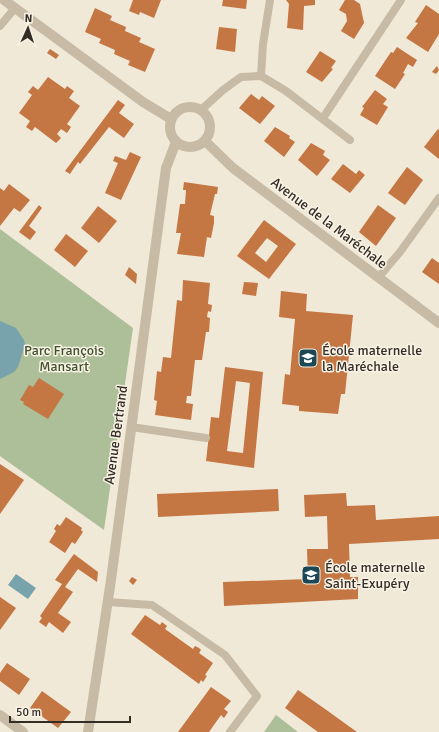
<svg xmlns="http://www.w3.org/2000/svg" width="439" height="732" font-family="Signika,sans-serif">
	<rect width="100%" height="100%" fill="#f1e9d8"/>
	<g fill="#acbf99">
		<path d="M0,229L133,328L104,530L0,456Z"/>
		<path d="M276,715L298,732H264Z"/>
	</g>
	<g fill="#78a3ad">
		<path d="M0,321L16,328L24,340L25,345L18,367L14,372L0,379Z"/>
		<path d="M16,574L36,588L28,599L8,585Z"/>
	</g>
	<g fill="#c47643" fill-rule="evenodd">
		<path d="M133,0H161L154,18L140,12L139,15L129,11Z"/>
		<path d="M223,0H247L246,9L222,6Z"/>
		<path d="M286,0H315V5L304,6L303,30L287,28L289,4Z"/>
		<path d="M345,0H354L360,4L364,23L354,39L341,31L347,21L346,14L339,10Z"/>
		<path d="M426,5L439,14V34L428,52L406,38L418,23L415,22Z"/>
		<path d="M95,8L112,16L110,20L126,27L125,31L141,38L139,42L155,49L145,72L128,65L130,61L114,54L115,50L99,43L101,39L85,32Z"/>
		<path d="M219,27L237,29L235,52L216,49Z"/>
		<path d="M397,47L417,60L413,67L408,64L403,73L405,74L395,89L375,76L391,52L393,53Z"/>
		<path d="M50,49L59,55L56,59L47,53Z"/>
		<path d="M320,51L336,61L331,68L333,69L322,82L306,72Z"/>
		<path d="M437,66L439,70L436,74L432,72Z"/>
		<path d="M48,77L65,89L67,86L74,91L69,98L80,106L67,124L71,127L67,133L61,129L57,134L61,138L56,143L35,127L32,131L26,127L30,121L19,113L32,95L28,92L33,86L38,90Z"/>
		<path d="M375,90L387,99L383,104L388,107L377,125L360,115L364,108L362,107Z"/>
		<path d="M251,94L259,100L262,96L275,106L260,124L239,108Z"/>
		<path d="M118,100L125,105L119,113L134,124L124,138L109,127L80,164L78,162L70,174L65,171Z"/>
		<path d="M275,127L290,136L289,138L295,142L284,157L264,141Z"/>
		<path d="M438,129L439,130V159L424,147Z"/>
		<path d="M311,143L325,151L323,155L330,160L317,176L298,160Z"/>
		<path d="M130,152L141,157L121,200L105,193L118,163L113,161L115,156L126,160Z"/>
		<path d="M343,164L356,174L359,170L365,175L350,193L331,179Z"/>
		<path d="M407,167L423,180L405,205L388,193Z"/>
		<path d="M184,182L218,187L217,194H215L210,215L214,216V223L211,238L207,237L204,257L177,254L181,233H176L180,204H185L186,190H183Z"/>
		<path d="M9,184L30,200L20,212L14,208L0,226V188L4,191Z"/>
		<path d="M39,205L42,208L29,226L36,232L30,240L19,232Z"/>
		<path d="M378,205L396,218L376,246L359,232Z"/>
		<path d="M98,206L117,221L99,243L81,228Z"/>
		<path d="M264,220L296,244L269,279L237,256ZM267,238L278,246L266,262L255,253Z"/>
		<path d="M66,234L88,251L75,267L54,250Z"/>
		<path d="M432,258L439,263V284L422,272Z"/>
		<path d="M129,267L137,274L136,284L125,275Z"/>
		<path d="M183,280L210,283L208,304L212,305L211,312L208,311L207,317L210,318L209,332H206L202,360H195L191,396H187L186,403L193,404L191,420L155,415L157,401L154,400L157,371L161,372L163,357L171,358L177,300L182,301Z"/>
		<path d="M244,282L258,283L256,296L242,294Z"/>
		<path d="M281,291L307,294L306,311L353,315L345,394H341L338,414L299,411V406L282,404L285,374L290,375L295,319L279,317Z"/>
		<path d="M225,367L263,372L254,468L206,461L211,417L219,418ZM236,381L250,383L243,453L227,451Z"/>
		<path d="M39,378L64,394L48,419L23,404L24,402L20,400L29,385L33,387Z"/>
		<path d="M0,464L24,480L0,514Z"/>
		<path d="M278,489L279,511L158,517L157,494Z"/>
		<path d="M346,493L347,506L375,505L376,520L439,516V539L349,544L350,577H358V599L224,606L223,582L308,579L307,549H328L327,516L305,517L304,495Z"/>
		<path d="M66,517L82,528L81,530L83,532L75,544L72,542L65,553L49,542L56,531L54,529L57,524L60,526Z"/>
		<path d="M74,554L98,572L97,582L78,569L65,587L73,592L58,613L71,622L63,633L49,622L46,627L39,622L42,618L40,616L62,584L55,580Z"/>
		<path d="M132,577L137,580L133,585L129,581Z"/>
		<path d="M0,597L16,608L0,630Z"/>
		<path d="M145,615L160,625L162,622L167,626L165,629L193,649L195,646L199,648L201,650L199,653L213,663L205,675L207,676L203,682L201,680L199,684L131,634Z"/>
		<path d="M7,663L30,679L19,695L0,681V673Z"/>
		<path d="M211,687L231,701L224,709L228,712L224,718L221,715L209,732H178Z"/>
		<path d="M298,690L325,709L357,732H318L285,708Z"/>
		<path d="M42,691L71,712L58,728L30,708Z"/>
	</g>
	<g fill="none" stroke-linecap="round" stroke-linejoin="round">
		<g stroke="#c8bba5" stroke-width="8">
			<path d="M0,26L15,8"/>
			<path d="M261,76L263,44L270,0"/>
			<path d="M201,110L223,90L241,77L261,76L286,91L350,140"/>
			<path d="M323,118L401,0"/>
			<path d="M378,278L400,252L439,198"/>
			<path d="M131,427L206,438"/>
			<path d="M108,602L152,605L225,655L257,696L230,732"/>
		</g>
		<g stroke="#c8bba5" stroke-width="10">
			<path d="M0,715L23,732"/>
			<path d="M88,732L111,580L166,168L176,142"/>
		</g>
		<g stroke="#c8bba5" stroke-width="10">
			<path d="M4,0L143,102L171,119"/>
			<circle cx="190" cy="127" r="20"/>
			<path d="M205,141L233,168L439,323"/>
		</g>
	</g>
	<defs>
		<symbol id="school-square" viewBox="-11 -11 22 22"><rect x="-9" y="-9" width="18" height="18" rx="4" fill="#1c4855" stroke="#f9f2e5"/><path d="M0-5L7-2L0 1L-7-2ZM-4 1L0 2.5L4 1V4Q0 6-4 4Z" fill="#fff"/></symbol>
	</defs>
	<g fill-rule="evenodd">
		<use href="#school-square" x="297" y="347" width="22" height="22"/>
		<use href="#school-square" x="300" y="564" width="22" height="22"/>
	</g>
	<g text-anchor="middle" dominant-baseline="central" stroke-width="3" stroke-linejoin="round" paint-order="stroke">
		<g font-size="14" fill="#342d26" stroke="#f9f2e5">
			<text transform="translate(329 223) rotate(37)">Avenue de la Maréchale</text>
			<text transform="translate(116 435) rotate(-82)">Avenue Bertrand</text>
		</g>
		<g font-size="14" fill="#3d522a" stroke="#f9f2e5">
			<text x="64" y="350">Parc François<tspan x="64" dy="16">Mansart</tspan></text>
		</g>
		<g font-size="14" fill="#342d26" stroke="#f9f2e5" text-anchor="start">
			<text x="322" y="350">École maternelle<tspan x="322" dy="16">la Maréchale</tspan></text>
			<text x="325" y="567">École maternelle<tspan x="325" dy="16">Saint-Exupéry</tspan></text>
		</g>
	</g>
	<g transform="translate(28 28) rotate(3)" stroke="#f9f2e5" stroke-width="3" paint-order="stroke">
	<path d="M0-3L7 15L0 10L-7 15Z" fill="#342d26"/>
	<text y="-6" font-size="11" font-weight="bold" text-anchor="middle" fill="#342d26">N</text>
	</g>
	<path d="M10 716v6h120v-6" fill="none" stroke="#342d26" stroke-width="2"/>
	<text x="16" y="716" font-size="12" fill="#342d26" stroke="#f9f2e5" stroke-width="3" paint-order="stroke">50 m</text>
</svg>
